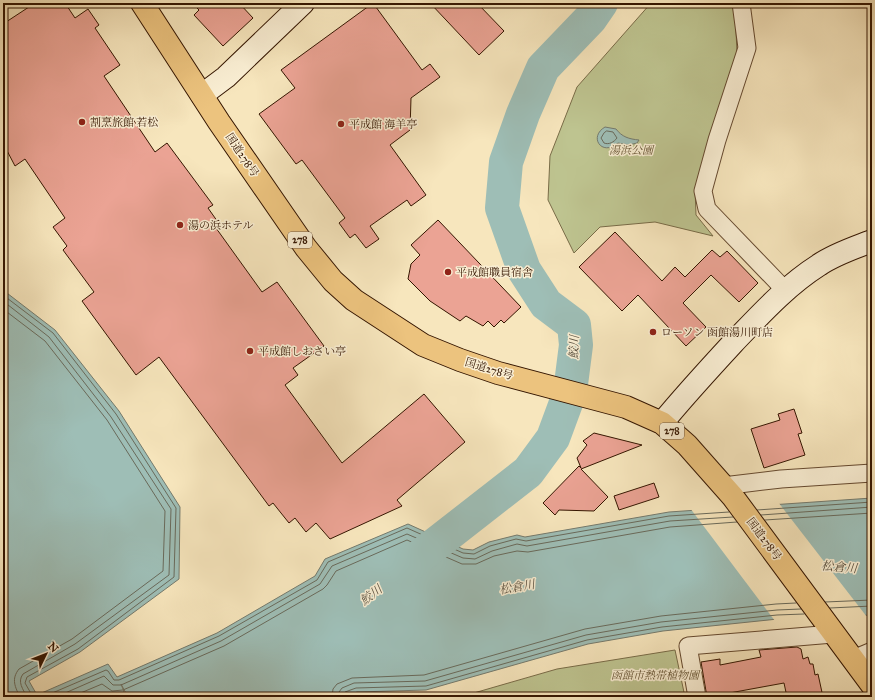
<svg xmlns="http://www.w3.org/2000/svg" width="875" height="700" font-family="'IM FELL Great Primer','Noto Serif JP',serif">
	<rect width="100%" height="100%" fill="#f7e6bd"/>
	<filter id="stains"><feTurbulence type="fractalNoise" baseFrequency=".005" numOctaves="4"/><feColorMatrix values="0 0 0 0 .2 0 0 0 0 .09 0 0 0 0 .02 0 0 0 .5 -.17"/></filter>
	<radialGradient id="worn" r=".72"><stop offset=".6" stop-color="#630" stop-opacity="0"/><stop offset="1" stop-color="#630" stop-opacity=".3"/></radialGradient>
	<g fill="#bec490" stroke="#796c48">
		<path d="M651,3H732L735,8L737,53L695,188L696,215L713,236L655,222L600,227L574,253L548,200L550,156L577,87Z"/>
		<path d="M675,650L685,697H460L557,669Z"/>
	</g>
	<g fill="#9ebeb6" stroke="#747a6d">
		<path d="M605,127L616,129C622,137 629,139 639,140L637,143L629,145L618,143C602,157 588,137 605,127Z"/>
		<path d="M3,290L55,330L119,411L180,507L179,579L80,652L29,681L37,695L108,664L117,677L217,633L315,576L325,559L408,524L463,549L473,550L489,542L517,535L525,537L669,512L872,498V615L778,619L663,631L588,644L426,690L357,692L342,697H128L121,684L126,697H3Z"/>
	</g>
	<path fill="#f7e6bd" d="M778,502L867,617L775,621L690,508Z"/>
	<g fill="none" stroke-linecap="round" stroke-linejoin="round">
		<g stroke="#696a5b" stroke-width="1">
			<path d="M607,131L613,132L617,138C614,142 609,145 604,143L601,138L604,133Z"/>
			<path d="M3,295L53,333L116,414L176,508L174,577L78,649L27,677L25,683L33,697"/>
			<path d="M3,301L49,337L111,417L171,509L169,575L75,644L23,674C17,682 23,689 27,697"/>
			<path d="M3,309L45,341L107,420L165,511L163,571L72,639L19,669C11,679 15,687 20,697"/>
			<path d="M757,510L872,502"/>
			<path d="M761,515L872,507"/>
			<path d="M765,520L872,513"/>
			<path d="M825,602L872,600"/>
			<path d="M830,608L872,606"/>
			<path d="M43,697L106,670L108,671L114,680H119L219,636L317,580L328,562L407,528L463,553L474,554L490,546L516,539L526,541L669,516L729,512"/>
			<path d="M56,697L104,676L113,685H121L221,641L320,584L332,566L407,534L463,558L475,559L492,551L517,544L527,546L670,521L733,517"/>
			<path d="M71,697L102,684L112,691L123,690L224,646L323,589L327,585L336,571L407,540L462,564H476L494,556L517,551L528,552L670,527L737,522"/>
			<path d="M332,697L333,689L337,684L352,678L424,675L585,629L661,616L776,604L796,603"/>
			<path d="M338,697L339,692L342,688L354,683L425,681L586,635L661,622L777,610L801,609"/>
			<path d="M343,697L345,692L356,688L426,686L587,640L662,627L777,615L804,614"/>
		</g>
		<path stroke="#9ebeb6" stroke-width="34" d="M405,568L528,472L553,438L570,392L576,345L574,325L546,304L524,270L502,208L506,162L523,114L543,68L590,19L601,3"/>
	</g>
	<g fill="#eba394" stroke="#341500">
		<path d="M35,3H65L75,18L88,9L99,25L95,28L120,65L104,76L155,152L167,143L213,205L208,208L220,225L216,228L262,292L277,282L324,346L293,368L298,375L285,385L342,463L424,394L465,442L397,500L402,506L330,539L316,523L306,532L295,518L289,523L273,503L269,506L159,357L136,375L82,301L94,292L63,250L67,246L53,227L65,218L25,159L15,166L3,143V24Z"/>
		<path d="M192,3H239L253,18L223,46L194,15L199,10Z"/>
		<path d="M373,3L422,70L430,64L440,77L411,98L410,130L390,145L426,195L411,206L407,200L370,226L379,239L366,248L355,234L350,238L339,223L345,218L302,160L296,164L259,114L295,88L281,70Z"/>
		<path d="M430,3H477L504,31L479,55Z"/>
		<path d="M438,220L521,307L504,323L501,320L494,327L488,321L483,326L466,316L460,321L430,301L408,279L411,264L420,255L411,245Z"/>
		<path d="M615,232L662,281L675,267L685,277L712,250L720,257L727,251L758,283L739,302L711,275L683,303L706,327L686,346L638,295L622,311L579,267Z"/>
		<path d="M794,409L802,433L798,434L805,455L764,468L751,429L780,420L778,414Z"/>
		<path d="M594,433L642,445L581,469L608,497L594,511L559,510L555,515L543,503L579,466L581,468L577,458L587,445L583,441Z"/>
		<path d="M654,483L659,497L619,510L614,496Z"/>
		<path d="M797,647L801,649L803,659L808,657L810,664H813L815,675L818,674L823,697H787L784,683L724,694L725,697H707L701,662L720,659V665L761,657L759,650Z"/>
	</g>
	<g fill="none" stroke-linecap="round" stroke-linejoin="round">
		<defs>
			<g id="street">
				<path d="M741,3L747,48L717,140L703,191L707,209L785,290"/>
				<path d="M723,486L781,479L872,473"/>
				<path d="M853,659L872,651"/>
				<path d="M697,697L688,646L833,634"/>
			</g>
			<g id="secondary">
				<path d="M202,95L226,77L303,3"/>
				<path d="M662,423C685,395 709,369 733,343C760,315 786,286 819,265C835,254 854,248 872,241"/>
			</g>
			<path id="highway" d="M142,3L219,122L306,248L333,281L354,300L423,345L460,360L498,373L626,407L662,423L687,445L733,497L872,685"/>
		</defs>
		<use href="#street" stroke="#65492f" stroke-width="19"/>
		<use href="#secondary" stroke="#341500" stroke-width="24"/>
		<use href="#highway" stroke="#341500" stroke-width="24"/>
		<use href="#street" stroke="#faefd4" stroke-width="17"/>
		<use href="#secondary" stroke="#faefd4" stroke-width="22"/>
		<use href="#highway" stroke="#ecc37e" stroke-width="22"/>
	</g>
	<g fill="#8f2418" stroke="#faefd4" stroke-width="1.5">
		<circle cx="82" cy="122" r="4"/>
		<circle cx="341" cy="124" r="4"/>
		<circle cx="180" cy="225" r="4"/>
		<circle cx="448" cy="272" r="4"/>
		<circle cx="653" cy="332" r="4"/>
		<circle cx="250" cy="351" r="4"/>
	</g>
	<g text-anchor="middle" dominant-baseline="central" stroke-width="3" stroke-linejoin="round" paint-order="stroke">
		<g fill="#faefd4" stroke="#6f5640" stroke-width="1">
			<rect x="288" y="232" width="24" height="16" rx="3"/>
			<rect x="660" y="423" width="24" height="16" rx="3"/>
		</g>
		<g font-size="10" font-weight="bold" fill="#341500">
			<text x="300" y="240">278</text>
			<text x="672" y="431">278</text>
		</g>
		<g font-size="11" fill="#341500" stroke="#faefd4" text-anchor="start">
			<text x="90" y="122">割烹旅館 若松</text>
			<text x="349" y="124">平成館 海羊亭</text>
			<text x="188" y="225">湯の浜ホテル</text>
			<text x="456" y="272">平成館職員宿舎</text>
			<text x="661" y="332">ローソン 函館湯川町店</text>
			<text x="258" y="351">平成館しおさい亭</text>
		</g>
		<g font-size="11" font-style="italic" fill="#645232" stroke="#faefd4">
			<text x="631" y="150">湯浜公園</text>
			<text x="655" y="675">函館市熱帯植物園</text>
		</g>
		<g font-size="11" fill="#341500" stroke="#faefd4">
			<text transform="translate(242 155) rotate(56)">国道278号</text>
			<text transform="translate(489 369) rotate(17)">国道278号</text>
			<text transform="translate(764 539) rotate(53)">国道278号</text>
		</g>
		<g font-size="12" font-style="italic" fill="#595040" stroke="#faefd4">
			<text transform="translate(574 347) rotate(-88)">鮫川</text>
			<text transform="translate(839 567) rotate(5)">松倉川</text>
			<text transform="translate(517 587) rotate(-10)">松倉川</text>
			<text transform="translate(371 595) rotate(-38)">鮫川</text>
		</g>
	</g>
	<rect width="875" height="700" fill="none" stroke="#f7e6bd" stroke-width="16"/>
	<rect x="4" y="4" width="867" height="692" fill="none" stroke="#341500" stroke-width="2"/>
	<rect x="8" y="8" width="859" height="684" fill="none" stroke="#341500"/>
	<g transform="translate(46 654) rotate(47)" stroke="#faefd4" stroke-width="3" paint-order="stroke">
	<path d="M0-3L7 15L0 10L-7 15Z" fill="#341500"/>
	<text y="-6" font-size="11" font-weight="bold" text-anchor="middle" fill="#341500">N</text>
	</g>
	<rect width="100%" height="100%" filter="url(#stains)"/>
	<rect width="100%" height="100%" fill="url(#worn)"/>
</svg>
